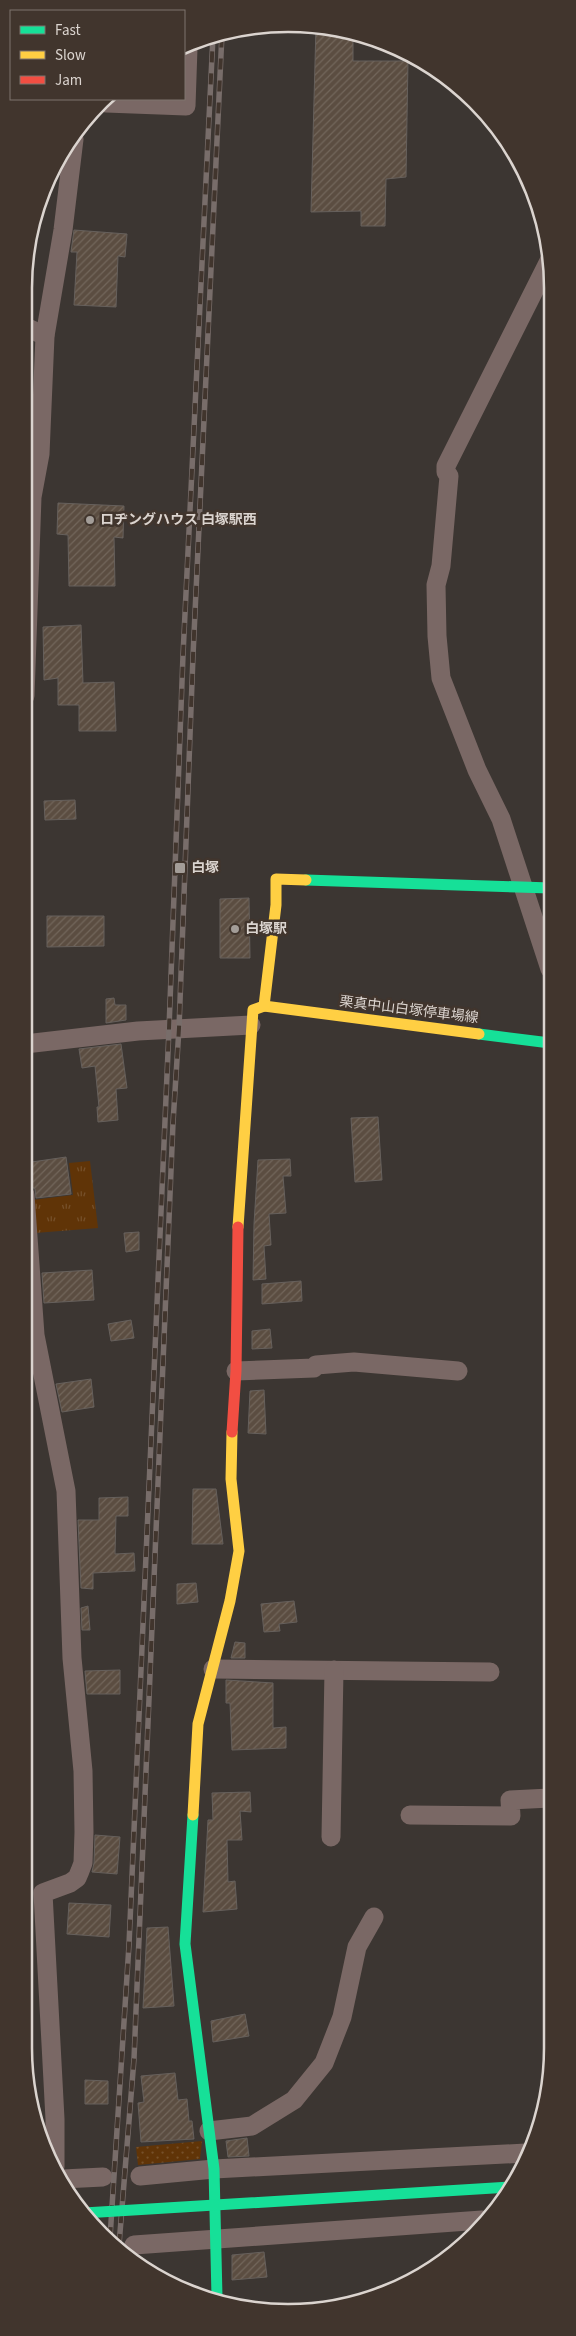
<svg xmlns="http://www.w3.org/2000/svg" width="576" height="2336" font-family="'Source Sans 3','Noto Sans JP',sans-serif">
	<defs>
		<pattern id="grass-dots" width="8" height="8" patternUnits="userSpaceOnUse" patternTransform="scale(1.25)"><rect width="8" height="8" fill="#603407"/><path d="M2 2h.1M6 6h.1" fill="none" stroke="#76502a" stroke-width="1.8" stroke-linecap="round"/></pattern>
		<pattern id="park-tufts" width="24" height="20" patternUnits="userSpaceOnUse" patternTransform="scale(1.25)"><rect width="24" height="20" fill="#603407"/><path d="M3 7l-1-3M5 7V3M7 7l1-3M15 17l-1-3M17 17v-4M19 17l1-3" fill="none" stroke="#76502a"/></pattern>
		<pattern id="building-hatch" width="6" height="6" patternUnits="userSpaceOnUse" patternTransform="scale(1.25)"><rect width="6" height="6" fill="#5b4d41"/><path d="M-1 1l2-2M0 6l6-6M5 7l2-2" fill="none" stroke="#72665b"/></pattern>
	</defs>
	<rect width="100%" height="100%" fill="#3c3632"/>
	<path fill="url(#grass-dots)" d="M202,2141L200,2159L138,2165L136,2147Z"/>
	<path fill="url(#park-tufts)" d="M90,1161L98,1228L35,1233L32,1200L73,1195L69,1163Z"/>
	<g fill="url(#building-hatch)" stroke="#66605c">
		<path d="M316,26H323L353,35V61H408L406,177L386,179L385,226H361V211L311,212Z"/>
		<path d="M74,230L127,234L125,257L118,256L116,307L74,305L77,252H71Z"/>
		<path d="M58,503L124,506L123,538L114,537L115,586H69L68,535L57,534Z"/>
		<path d="M81,625L83,683L114,682L116,731H79V705H58V678L44,680L43,627Z"/>
		<path d="M75,800L76,819L45,820L44,801Z"/>
		<path d="M249,898L250,958H220V899Z"/>
		<path d="M47,916H104V946L47,947Z"/>
		<path d="M114,998L115,1005H126V1020L106,1023V999Z"/>
		<path d="M121,1044L127,1088L116,1089L118,1120L98,1122L97,1107H99L95,1066L82,1068L79,1049Z"/>
		<path d="M378,1117L382,1180L355,1182L351,1118Z"/>
		<path d="M66,1157L71,1194L36,1198L35,1189L29,1185L25,1163Z"/>
		<path d="M290,1159L291,1176H283L286,1213L269,1214L271,1245L264,1246L266,1279L253,1280L254,1224L258,1160Z"/>
		<path d="M139,1232V1250L126,1252L124,1233Z"/>
		<path d="M92,1270L94,1300L44,1303L42,1273Z"/>
		<path d="M301,1281L302,1301L262,1304V1284Z"/>
		<path d="M131,1320L134,1338L111,1341L108,1324Z"/>
		<path d="M270,1329L272,1348L252,1349V1331Z"/>
		<path d="M91,1379L94,1407L62,1412L56,1384Z"/>
		<path d="M264,1390L266,1434L248,1433L250,1391Z"/>
		<path d="M193,1489H216L223,1544H192Z"/>
		<path d="M128,1497V1516H116L115,1554L134,1553L135,1571L93,1573V1589L81,1588L78,1520H99V1498Z"/>
		<path d="M196,1583L198,1602L177,1604V1584Z"/>
		<path d="M294,1601L297,1622L279,1624L280,1631L264,1632L261,1604Z"/>
		<path d="M88,1606L90,1630H82L81,1608Z"/>
		<path d="M235,1642L245,1643V1658H231Z"/>
		<path d="M120,1670V1694H87L85,1671Z"/>
		<path d="M226,1680L273,1683V1728L286,1727V1748L232,1750L230,1703H226Z"/>
		<path d="M250,1792L251,1812L240,1811L242,1840H227L228,1882L235,1881L237,1909L203,1912L208,1820H213L212,1793Z"/>
		<path d="M95,1835L120,1837L117,1874L92,1872L94,1863Z"/>
		<path d="M69,1903L111,1905L109,1937L67,1934Z"/>
		<path d="M168,1927L174,2006L143,2008L147,1928Z"/>
		<path d="M245,2014L249,2036L213,2042L211,2021Z"/>
		<path d="M175,2073L178,2100L187,2099L189,2121H192L194,2139L141,2142L138,2103L144,2102L141,2076Z"/>
		<path d="M85,2080L108,2081V2104H85Z"/>
		<path d="M247,2138L249,2156L228,2157L226,2141Z"/>
		<path d="M264,2252L267,2277L232,2280V2255Z"/>
	</g>
	<g fill="none" stroke-linecap="round" stroke-linejoin="round">
		<path stroke="#7a6865" stroke-width="10" d="M548,565L550,583"/>
		<g stroke="#7a6865" stroke-width="19">
			<path d="M106,103L186,106L188,48"/>
			<path d="M26,327L45,336"/>
			<path d="M25,696L32,497L40,454L45,336L63,230L74,139"/>
			<path d="M550,969L501,819L477,770L441,678L437,636L436,585L441,566L449,476L446,472V466L550,259"/>
			<path d="M25,1044L138,1031L251,1025"/>
			<path d="M25,1195L35,1335L66,1491L72,1658L83,1771L84,1832L83,1863L80,1871L77,1878L70,1883L43,1893L55,2119V2167"/>
			<path d="M236,1371L314,1368L316,1365L354,1362L458,1371"/>
			<path d="M213,1669L490,1672"/>
			<path d="M410,1815L511,1816L510,1800L550,1798"/>
			<path d="M331,1837L334,1670"/>
			<path d="M209,2131L252,2126L294,2100L324,2063L342,2017L357,1947L374,1917"/>
			<path d="M140,2176L214,2169L526,2153"/>
			<path d="M63,2179L103,2177"/>
			<path d="M134,2245L482,2220"/>
		</g>
		<g stroke="#16e098" stroke-width="11">
			<path d="M306,880L550,888"/>
			<path d="M479,1034L550,1043"/>
			<path d="M193,1815L185,1944L214,2169L217,2297"/>
		</g>
		<g stroke="#ffcf43" stroke-width="11">
			<path d="M264,1006L479,1034"/>
			<path d="M238,1227L253,1010L264,1006L276,905V879L306,880"/>
			<path d="M193,1815L198,1724L230,1601L239,1551L231,1479L232,1432"/>
		</g>
		<path stroke="#f24e42" stroke-width="11" d="M232,1432L236,1371L238,1227"/>
		<defs>
			<g id="rail">
				<path d="M110,2238L129,1945L169,1029L183,655L213,36"/>
				<path d="M119,2245L134,2059L173,1123L179,1028L193,656L222,33"/>
			</g>
		</defs>
		<use href="#rail" stroke="#786d6a" stroke-width="5.5"/>
		<use href="#rail" stroke="#41352d" stroke-width="4" stroke-dasharray="11" stroke-linecap="butt"/>
		<path stroke="#16e098" stroke-width="11" d="M84,2213L511,2187"/>
	</g>
	<g fill="#a39d98" stroke="#41352d" stroke-width="2">
		<circle cx="90" cy="520" r="5"/>
		<rect x="174" y="862" width="12" height="12" rx="2.5"/>
		<circle cx="235" cy="929" r="5"/>
	</g>
	<g text-anchor="middle" dominant-baseline="central" stroke-width="5" stroke-linejoin="round" paint-order="stroke">
		<g font-size="14" font-weight="bold" fill="#dbd4cf" stroke="#41352d" text-anchor="start">
			<text x="100" y="520">ロヂングハウス 白塚駅西</text>
			<text x="191" y="868">白塚</text>
			<text x="245" y="929">白塚駅</text>
		</g>
		<g font-size="14" fill="#dbd4cf" stroke="#41352d">
			<text transform="translate(409 1010) rotate(7)">栗真中山白塚停車場線</text>
		</g>
	</g>
	<path d="M0 0H576V2336H0ZM288 32H288A256 256 0 0 1 544 288V2048A256 256 0 0 1 288 2304H288A256 256 0 0 1 32 2048V288A256 256 0 0 1 288 32Z" fill="#41352d" fill-rule="evenodd"/>
	<path fill="none" stroke="#dbd4cf" stroke-width="2.5" d="M288 32H288A256 256 0 0 1 544 288V2048A256 256 0 0 1 288 2304H288A256 256 0 0 1 32 2048V288A256 256 0 0 1 288 32Z"/>
	<rect x="10" y="10" width="175" height="90" fill="#41352d" stroke="#7f756e"/>
	<rect x="20" y="26" width="25" height="8" fill="#16e098" stroke="#7f756e"/>
	<text x="55" y="35" font-size="15" fill="#dbd4cf">Fast</text>
	<rect x="20" y="51" width="25" height="8" fill="#ffcf43" stroke="#7f756e"/>
	<text x="55" y="60" font-size="15" fill="#dbd4cf">Slow</text>
	<rect x="20" y="76" width="25" height="8" fill="#f24e42" stroke="#7f756e"/>
	<text x="55" y="85" font-size="15" fill="#dbd4cf">Jam</text>
</svg>
